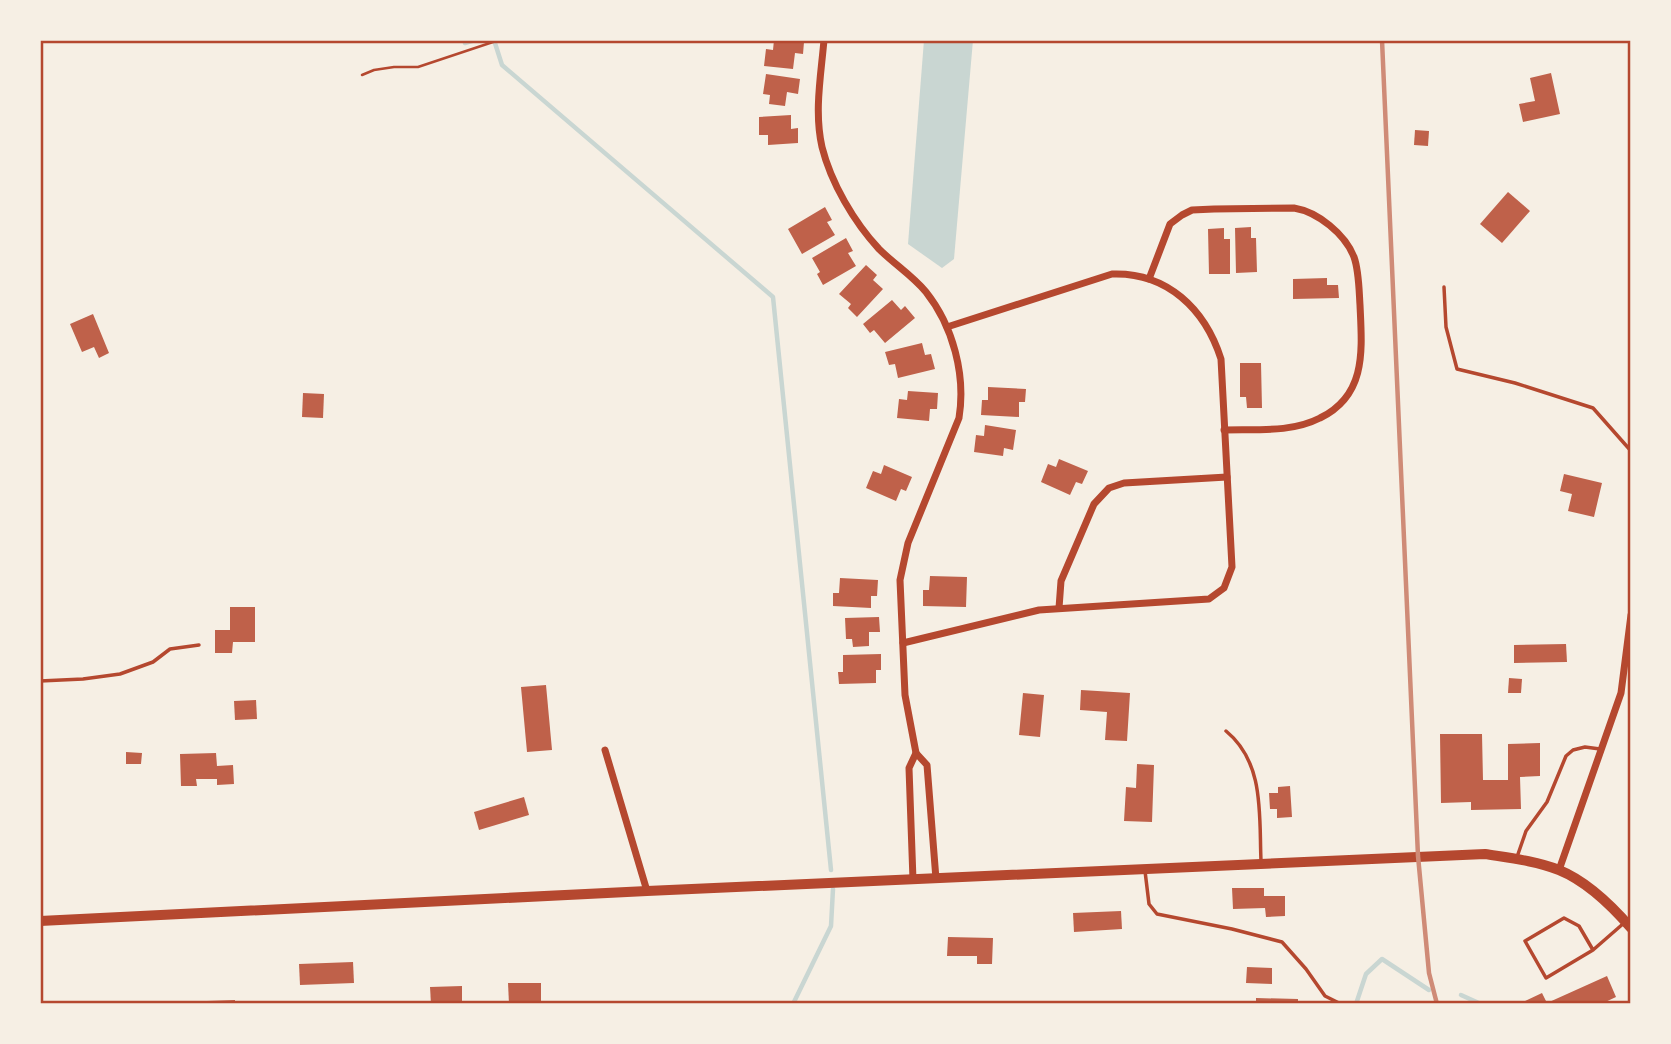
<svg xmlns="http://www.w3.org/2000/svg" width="1671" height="1044" font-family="Signika,sans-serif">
	<rect width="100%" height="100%" fill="#f6efe4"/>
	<path fill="#c9d6d2" d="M924,40H973L954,259L942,268L908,244Z"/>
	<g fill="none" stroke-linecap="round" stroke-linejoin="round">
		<g stroke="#c9d6d2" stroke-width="4.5">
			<path d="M464,40L465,43L475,40"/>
			<path d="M494,40L502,65L773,297L831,870"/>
			<path d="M1461,995L1481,1004"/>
			<path d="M793,1004L831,926L833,889"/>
			<path d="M1356,1004L1366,974L1382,959L1429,990"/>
		</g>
	</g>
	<g fill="#bf614a">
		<path d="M774,40L804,42L803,54L795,53L793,69L764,66L766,49L773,50Z"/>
		<path d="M1551,73L1560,114L1523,122L1519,104L1535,101L1530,78Z"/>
		<path d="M766,74L800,79L798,94L787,92L785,106L769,104L770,95L763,94Z"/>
		<path d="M791,115V129L798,128V143L768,145V135H759V117Z"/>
		<path d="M1415,130L1429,131L1428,146L1414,145Z"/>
		<path d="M1508,192L1530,211L1502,243L1480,224Z"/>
		<path d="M825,207L832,220L827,222L835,235L802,254L788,229Z"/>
		<path d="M1251,227V238H1256L1257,272L1236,273L1235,228Z"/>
		<path d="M1224,228V239H1230V274H1209L1208,229Z"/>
		<path d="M846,238L853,251L848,253L856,266L823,285L817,274L820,272L812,258Z"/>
		<path d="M866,265L877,275L873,280L883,289L857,317L848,308L851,304L839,294Z"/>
		<path d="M1327,278V285H1338L1339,298L1293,299V279Z"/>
		<path d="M892,300L901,310L905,306L915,318L885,343L874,330L870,333L863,324Z"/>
		<path d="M93,314L109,353L99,358L94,347L82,352L70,324Z"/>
		<path d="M922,343L925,355L931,354L935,369L898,378L895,364L889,365L885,352Z"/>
		<path d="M1240,363H1261L1262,408H1247L1246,397H1240Z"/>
		<path d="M988,387L1026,389L1025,402H1019V417L981,415L982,400H988Z"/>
		<path d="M908,391L938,393L937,409H930L929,421L897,418L899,399L907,400Z"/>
		<path d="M303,393L324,394L323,418L302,417Z"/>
		<path d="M985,425L1016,430L1013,450L1004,448L1003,456L974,452L976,435L984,436Z"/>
		<path d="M1059,459L1088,471L1082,484L1076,482L1070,495L1041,482L1048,464L1056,467Z"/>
		<path d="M884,465L912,477L906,491L901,489L896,501L866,488L873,471L881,474Z"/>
		<path d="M1564,474L1602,483L1594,517L1568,511L1572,494L1560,491Z"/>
		<path d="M930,576L967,577L966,607L923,606V590H929Z"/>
		<path d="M840,578L878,580L877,596H871V608L833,606V593H839Z"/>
		<path d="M230,607H255V642H233L232,653H215V630H230Z"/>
		<path d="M879,617L880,632H869V646L853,647L852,639H846L845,618Z"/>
		<path d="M1566,644L1567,662L1514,663V645Z"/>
		<path d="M881,654V670H876V683L839,684L838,672H843V655Z"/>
		<path d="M1509,678L1522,679L1521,693H1508Z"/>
		<path d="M546,685L552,750L527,752L521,687Z"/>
		<path d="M1081,690L1130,693L1127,741L1105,740L1107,712L1080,710Z"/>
		<path d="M1023,693L1044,695L1040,737L1019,735Z"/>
		<path d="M256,700L257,719L235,720L234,701Z"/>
		<path d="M1440,734H1482L1483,780H1508V744L1540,743V776L1520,777L1521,809L1471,810V802L1441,803Z"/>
		<path d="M126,752L142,753L141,764H126Z"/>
		<path d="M216,753L217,766L233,765L234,784L217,785V779H196L197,786H181L180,754Z"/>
		<path d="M1137,764L1154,765L1152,822L1124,821L1126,787L1136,788Z"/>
		<path d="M1290,786L1292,817L1277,818V809H1270L1269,793H1278V787Z"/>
		<path d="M524,797L529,815L479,830L474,812Z"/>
		<path d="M1232,888H1264V896H1285V916L1266,917L1265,908L1233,909Z"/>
		<path d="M1121,911L1122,929L1074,932L1073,913Z"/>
		<path d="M948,937L993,938L992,964H977V956H947Z"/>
		<path d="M353,962L354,983L300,985L299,964Z"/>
		<path d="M1247,967L1272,968V984L1246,983Z"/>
		<path d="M1607,976L1616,997L1601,1004H1519L1542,993L1547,1003Z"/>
		<path d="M508,983H541V1004H509Z"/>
		<path d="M462,986V1004H431L430,987Z"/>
		<path d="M1256,998L1298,999V1004H1256Z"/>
		<path d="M235,1000V1004H207V1001Z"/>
	</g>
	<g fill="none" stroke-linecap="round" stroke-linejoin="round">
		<path stroke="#b5482f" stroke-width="2.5" d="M362,75L374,70L394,67H418L499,40"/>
		<g stroke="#b5482f" stroke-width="3.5">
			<path d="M1444,287L1446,327L1457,369L1515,383L1593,408L1631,451"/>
			<path d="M40,681L83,679L120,674L153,662L170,649L199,645"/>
			<path d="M1226,731C1265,763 1259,815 1261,861"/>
			<path d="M1517,857L1526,831L1547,802L1566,756L1573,750L1585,747L1600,749"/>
			<path d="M1145,871L1149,904L1157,914L1232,929L1282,942L1306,969L1325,996L1341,1004"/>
			<path d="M1593,950L1579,926L1564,918L1525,941L1546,978L1593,950L1624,923"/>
		</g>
		<g stroke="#b5482f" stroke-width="7">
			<path d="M824,40C821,75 814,112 822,147C831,183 854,222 879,249C894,264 913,276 926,292C953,326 966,375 959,418L908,543L900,580L905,695L916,753"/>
			<path d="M1149,279L1170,224L1182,215L1192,210L1214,209L1294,208C1318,212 1345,234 1354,257C1359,271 1359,290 1360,305C1362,350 1367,395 1320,418C1291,433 1256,429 1224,430"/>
			<path d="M1059,608L1061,581L1094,504L1109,488L1124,483L1227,477"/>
			<path d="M903,643L1039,610L1209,599L1224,588L1232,567L1221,359C1205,309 1167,272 1112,274L947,327"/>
			<path d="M605,750L647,891"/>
			<path d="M1559,870L1621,693L1631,615"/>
			<path d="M913,880L909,768L916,753L927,765L936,879"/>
		</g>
		<path stroke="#b5482f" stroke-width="10" d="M40,921L647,891L1485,854C1510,858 1536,861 1559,870C1586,881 1612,906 1631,928"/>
		<path stroke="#cf8b77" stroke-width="4.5" d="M1382,40L1418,856L1429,973L1437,1004"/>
	</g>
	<rect width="1671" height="1044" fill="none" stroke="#f6efe4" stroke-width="84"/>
	<rect x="42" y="42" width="1587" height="960" fill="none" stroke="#b5482f" stroke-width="2.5"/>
</svg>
